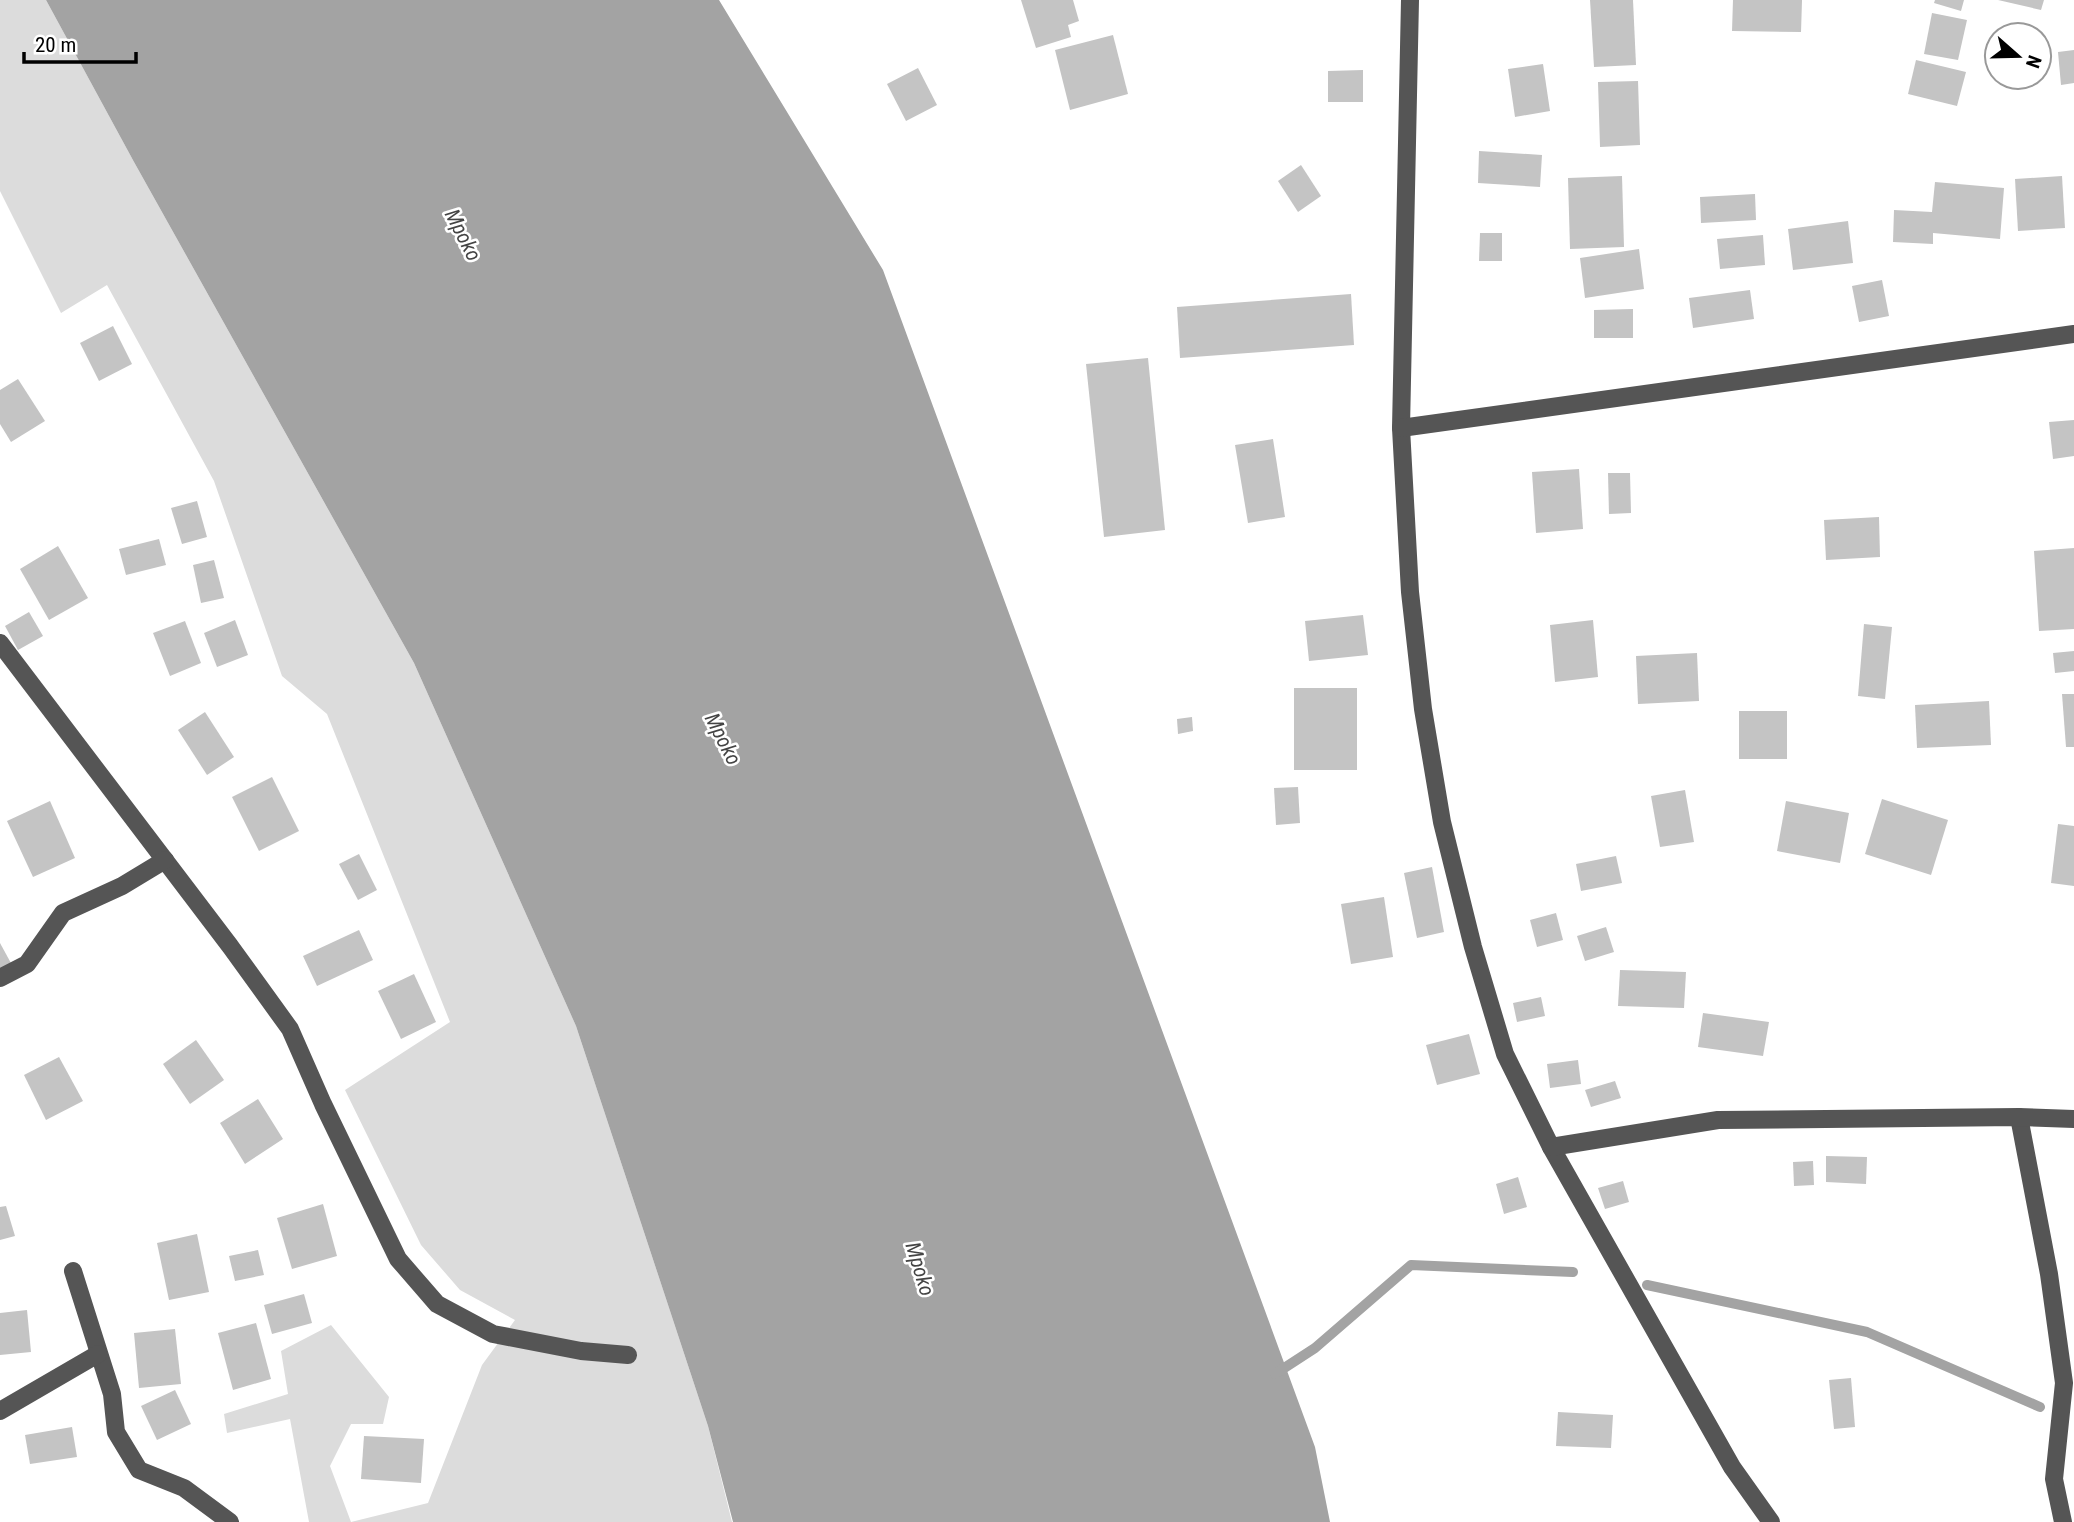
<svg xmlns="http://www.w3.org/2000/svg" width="2074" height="1522" font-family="'Roboto Condensed',sans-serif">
	<rect width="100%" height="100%" fill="#fff"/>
	<path fill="#dcdcdc" d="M0,0H46L134,162L414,663L576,1026L708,1426L732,1522H309L290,1419L227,1433L224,1414L288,1394L281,1351L331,1325L389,1397L383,1424H351L330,1466L351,1522L428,1503L482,1365L515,1320L460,1290L421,1245L345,1090L450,1022L327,714L282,676L214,481L107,285L61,313L0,191Z"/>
	<path fill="#a3a3a3" d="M46,0H719L883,270L1315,1447L1330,1522H733L708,1426L576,1026L414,663L134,162Z"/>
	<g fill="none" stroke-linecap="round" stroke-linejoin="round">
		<g stroke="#a3a3a3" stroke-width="10">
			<path d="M1647,1285L1867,1332L2040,1407"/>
			<path d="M1275,1374L1315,1348L1411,1265L1573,1272"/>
		</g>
	</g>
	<g fill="#c4c4c4">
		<path d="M1021,0H1073L1079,21L1068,25L1071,37L1036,48Z"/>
		<path d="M1590,0H1633L1636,65L1594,67Z"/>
		<path d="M1733,0H1802L1801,32L1732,31Z"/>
		<path d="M1935,0H1964L1961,11L1934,3Z"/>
		<path d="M1998,0H2044L2041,10Z"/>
		<path d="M1932,13L1967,20L1958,60L1924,54Z"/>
		<path d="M1113,35L1128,94L1070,110L1055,50Z"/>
		<path d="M2074,50V83L2061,85L2058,52Z"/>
		<path d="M1916,60L1966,72L1957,106L1908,94Z"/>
		<path d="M1543,64L1550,111L1515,117L1508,69Z"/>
		<path d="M918,68L937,105L906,121L887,84Z"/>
		<path d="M1363,70V102H1328V71Z"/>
		<path d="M1638,81L1640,145L1600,147L1598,82Z"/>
		<path d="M1479,151L1542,155L1540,187L1478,183Z"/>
		<path d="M1301,165L1321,196L1298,212L1278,181Z"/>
		<path d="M1622,176L1624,247L1570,249L1568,178Z"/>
		<path d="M2062,176L2065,228L2018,231L2015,179Z"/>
		<path d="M1935,182L2004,188L2000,239L1933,233V244L1893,242L1894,210L1932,212Z"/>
		<path d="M1755,194L1756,220L1701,223L1700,197Z"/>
		<path d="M1848,221L1853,263L1793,270L1788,229Z"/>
		<path d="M1480,233H1502V261H1479Z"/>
		<path d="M1763,235L1765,265L1720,269L1717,239Z"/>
		<path d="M1639,249L1644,289L1585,298L1580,258Z"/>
		<path d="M1882,280L1889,316L1859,322L1852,286Z"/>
		<path d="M1750,290L1754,319L1693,328L1689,298Z"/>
		<path d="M1351,294L1354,345L1180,358L1177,307Z"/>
		<path d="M1633,309V338H1594V310Z"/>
		<path d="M113,326L132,364L99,381L80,343Z"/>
		<path d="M1148,358L1165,530L1104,537L1086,364Z"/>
		<path d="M18,379L45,421L11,442L0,424V390Z"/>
		<path d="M2074,420V456L2053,459L2049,422Z"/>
		<path d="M1273,439L1285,517L1248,523L1235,445Z"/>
		<path d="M1579,469L1583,529L1536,533L1532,472Z"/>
		<path d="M1608,473H1630L1631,513L1609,514Z"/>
		<path d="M197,501L207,537L182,544L171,508Z"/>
		<path d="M1879,517L1880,557L1826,560L1824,520Z"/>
		<path d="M159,539L166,565L126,575L119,549Z"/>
		<path d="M58,546L88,598L49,620L20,569Z"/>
		<path d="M2074,548V629L2039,631L2034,551Z"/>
		<path d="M214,560L224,598L201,603L193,565Z"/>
		<path d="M29,612L43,636L18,650L5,626Z"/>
		<path d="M1363,615L1368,655L1309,661L1305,621Z"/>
		<path d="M235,620L248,655L217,667L204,633Z"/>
		<path d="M1593,620L1598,677L1555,682L1550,625Z"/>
		<path d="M185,621L201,663L170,676L153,633Z"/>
		<path d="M1864,624L1892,627L1885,699L1858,696Z"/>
		<path d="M2074,651V671L2055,673L2053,653Z"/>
		<path d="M1697,653L1699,701L1638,704L1636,656Z"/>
		<rect x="1294" y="688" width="63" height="82"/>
		<path d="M2062,694H2074V747H2066Z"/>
		<path d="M1989,701L1991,745L1917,748L1915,705Z"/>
		<rect x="1739" y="711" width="48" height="48"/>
		<path d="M205,712L234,757L207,775L178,730Z"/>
		<path d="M1192,717L1193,731L1178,734L1177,719Z"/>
		<path d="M272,777L299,831L259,851L232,797Z"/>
		<path d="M1298,787L1300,823L1276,825L1274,788Z"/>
		<path d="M1685,790L1694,842L1660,847L1651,796Z"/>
		<path d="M1882,799L1948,820L1931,875L1865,854Z"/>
		<path d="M50,801L75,858L33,877L7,821Z"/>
		<path d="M1786,801L1849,813L1840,863L1777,851Z"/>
		<path d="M2058,824L2074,826V886L2051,883Z"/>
		<path d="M359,854L377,890L358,900L339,864Z"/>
		<path d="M1616,856L1622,883L1581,891L1576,864Z"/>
		<path d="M1432,867L1444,932L1417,938L1404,873Z"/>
		<path d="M1384,897L1393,957L1351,964L1341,904Z"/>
		<path d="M1556,913L1563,940L1537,947L1530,920Z"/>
		<path d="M1606,927L1614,952L1585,961L1577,936Z"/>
		<path d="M359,930L373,960L317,986L303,956Z"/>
		<path d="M0,943L12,965L0,971Z"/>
		<path d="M1620,970L1686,972L1684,1008L1618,1006Z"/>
		<path d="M414,974L436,1022L401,1039L378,991Z"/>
		<path d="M1541,997L1545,1016L1517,1022L1513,1003Z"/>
		<path d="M1703,1013L1769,1022L1763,1056L1698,1047Z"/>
		<path d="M1469,1034L1480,1074L1437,1085L1426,1045Z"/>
		<path d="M196,1040L224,1080L190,1104L163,1064Z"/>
		<path d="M59,1057L83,1101L46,1120L24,1075Z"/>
		<path d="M1578,1060L1581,1084L1550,1088L1547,1064Z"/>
		<path d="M1615,1081L1621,1098L1591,1107L1585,1090Z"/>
		<path d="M258,1099L283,1139L245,1164L220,1123Z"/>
		<path d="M1826,1156L1867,1157L1866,1184L1826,1182Z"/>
		<path d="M1813,1161L1814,1185L1794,1186L1793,1162Z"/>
		<path d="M1518,1177L1527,1207L1504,1214L1496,1184Z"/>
		<path d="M1623,1181L1629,1202L1605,1209L1598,1188Z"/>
		<path d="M323,1204L337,1256L292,1269L277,1218Z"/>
		<path d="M6,1206L15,1236L0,1240V1207Z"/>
		<path d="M197,1234L209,1292L169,1300L157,1243Z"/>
		<path d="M258,1250L264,1275L235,1281L229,1256Z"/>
		<path d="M304,1294L312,1323L272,1334L264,1305Z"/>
		<path d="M27,1310L31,1352L0,1355V1313Z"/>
		<path d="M256,1323L271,1379L233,1390L218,1333Z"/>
		<path d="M175,1329L181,1384L139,1388L134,1333Z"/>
		<path d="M1851,1378L1855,1427L1834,1429L1829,1380Z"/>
		<path d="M175,1390L191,1424L157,1440L141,1406Z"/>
		<path d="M1558,1412L1613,1415L1611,1448L1556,1446Z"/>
		<path d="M72,1427L77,1457L30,1464L25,1435Z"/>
		<path d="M364,1436L424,1439L421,1483L361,1479Z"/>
	</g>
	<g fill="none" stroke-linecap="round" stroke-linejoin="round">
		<g stroke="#555" stroke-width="18">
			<path d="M1410,0L1401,428L1410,592L1423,709L1442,822L1473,947L1505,1054L1551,1147L1732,1467L1771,1522"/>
			<path d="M1401,428L2074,334"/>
			<path d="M0,643L230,946L290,1029L323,1104L398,1259L437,1304L493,1334L581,1351L628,1355"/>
			<path d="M0,978L27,964L63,913L122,886L165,860"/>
			<path d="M2019,1117L2049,1274L2064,1383L2054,1479L2063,1522"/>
			<path d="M1551,1147L1718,1120L2019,1117L2074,1119"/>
			<path d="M73,1271L112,1394L116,1432L139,1470L184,1488L230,1522"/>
			<path d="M0,1411L98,1354"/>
		</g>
	</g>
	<g text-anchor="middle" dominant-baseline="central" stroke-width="5" stroke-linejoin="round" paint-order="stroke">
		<g font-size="21" font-style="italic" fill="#444" stroke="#fff">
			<text transform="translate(463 235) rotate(63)">Mpoko</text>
			<text transform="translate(723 739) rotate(63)">Mpoko</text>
			<text transform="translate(920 1269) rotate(73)">Mpoko</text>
		</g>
	</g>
	<g transform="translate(2018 56) rotate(110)"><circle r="33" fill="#ffffff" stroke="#999999" stroke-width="2"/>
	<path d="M0-5L12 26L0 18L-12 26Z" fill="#000000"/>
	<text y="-10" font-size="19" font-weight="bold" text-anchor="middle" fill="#000000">N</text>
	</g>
	<path d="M24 52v10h112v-10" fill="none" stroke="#000000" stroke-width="3.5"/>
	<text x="35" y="52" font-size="21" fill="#000000" stroke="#ffffff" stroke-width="5" paint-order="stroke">20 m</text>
</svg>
